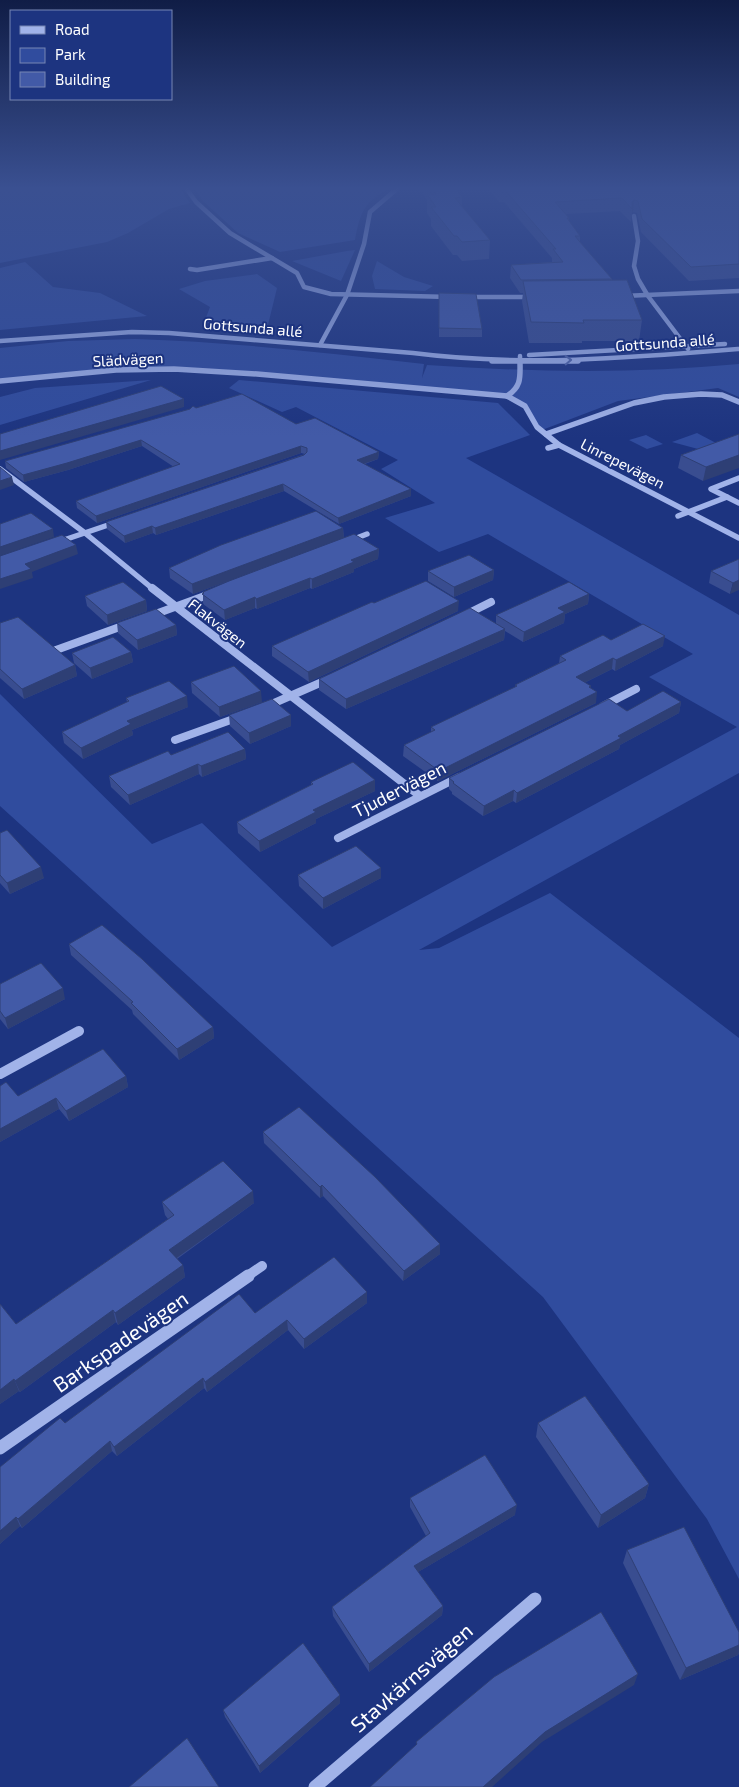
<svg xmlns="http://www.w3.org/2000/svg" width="739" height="1787" font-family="'Exo 2',sans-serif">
	<rect width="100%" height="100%" fill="#1d3480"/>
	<g fill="#304c9e">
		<path d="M0,188H180L190,203L169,209L128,233L107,242L0,263Z"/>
		<path d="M194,188H391C364,201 360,213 355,240L280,252L238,233L203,201Z"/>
		<path d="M355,250L341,281L292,261L347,251Z"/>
		<path d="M377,261L404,277L433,286L425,291L375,289L372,276Z"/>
		<path d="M25,262L53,287L100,293L147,316L0,330V268Z"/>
		<path d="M257,274L277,288L267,329L204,323L210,307L179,289L205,281Z"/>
		<path d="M135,339C232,342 328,353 424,364L422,378L427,365C531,372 635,374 739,364V397L718,388L618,401L542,430L525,406L507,396L257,374L116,370L0,381V348L68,341Z"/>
		<path d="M151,380L0,425V397L35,388Z"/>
		<path d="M239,380L498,403L530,435L466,458L739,615V773L419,950L439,948L550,893L739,1038V1579L707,1519L543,1297L0,806V694L152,844L202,823L332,947L737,727L649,677L693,654L488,534L439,552L385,518L435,503L381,469L398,460L296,407L282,412L229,388Z"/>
		<path d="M697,433L716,443L698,449L672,442Z"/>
		<path d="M646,435L663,444L647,449L629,440Z"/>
	</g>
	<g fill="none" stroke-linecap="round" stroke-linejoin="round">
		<g stroke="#a1b3e9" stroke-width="4.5">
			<path d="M186,188L196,202L230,233L297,273L304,287L331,294L450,297"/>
			<path d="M634,216L638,241L634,266L638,279L648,296L688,349"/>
			<path d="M190,269L197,270L272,258"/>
			<path d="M623,296L739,291"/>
			<path d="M466,297H533"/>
			<path d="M0,341L132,332L169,333L413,353C522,367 630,358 739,349"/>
			<path d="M320,345L347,295L364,244L370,212L398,188"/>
			<path d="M529,355L725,344"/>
			<path d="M520,362V356"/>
		</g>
		<g stroke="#a1b3e9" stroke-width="5.5">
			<path d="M492,361H578"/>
			<path d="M0,381L116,370L174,369L257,374L507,396L525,406L537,427L559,445L739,538"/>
			<path d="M507,396C522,386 520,377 520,361"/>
			<path d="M546,434L634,403L664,397L701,394L722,395L739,402"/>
			<path d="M548,448L559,445"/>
			<path d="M0,469L85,533L153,589"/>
			<path d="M739,478L711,489L739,503"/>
			<path d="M678,516L727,497"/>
			<path d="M349,541L367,534"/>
			<path d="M58,542L117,522"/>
		</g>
		<g stroke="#a1b3e9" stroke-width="8">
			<path d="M152,588L420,796"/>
			<path d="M465,615L491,602"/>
			<path d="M150,616L213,593"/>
			<path d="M56,650L128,624"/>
			<path d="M603,706L636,689"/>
			<path d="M265,707L329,679"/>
			<path d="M175,740L239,717"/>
			<path d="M338,838L459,777"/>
		</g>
		<g stroke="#a1b3e9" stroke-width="10">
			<path d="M0,1074L79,1031"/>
			<path d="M246,1277L262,1266"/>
		</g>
		<g stroke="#a1b3e9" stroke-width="13">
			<path d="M0,1448L248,1276"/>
			<path d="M315,1787L535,1599"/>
		</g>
	</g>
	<g fill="#394d90">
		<path d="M418,188H455L462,197V206L490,240L489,259L462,261L457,255H453L431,226V219L427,213V200Z"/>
		<path d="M487,188H739V278L689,281L641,232L637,213L633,212L632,213L631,222L620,211L566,214L569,218V221L580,236V242L612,279V280L642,320L639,341H582V343H529L522,301L523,293H520L510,278L511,265L552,262V258L504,202H499Z"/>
		<path d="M439,293L482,329V337H439Z"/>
		<path d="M196,408L296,424L379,452L378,459L365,464L411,496L339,524L284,491L156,535L153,533L125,543L107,529L106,522L305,454L301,453L97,523L77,508L76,501L174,467L142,446L68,470L24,482L6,468L5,461Z"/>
		<path d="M739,434L703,481L678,468L681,455Z"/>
		<path d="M343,528L344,538L193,594L170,578L169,568Z"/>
		<path d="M379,549L378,559L354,569V572L312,589L310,588L257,609L255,608L225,620L203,604V592Z"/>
		<path d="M739,559L730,594L709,583L711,571Z"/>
		<path d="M494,570L493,580L454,597L428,581V571Z"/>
		<path d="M589,594L588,604L565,614L564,623L523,642L505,631L504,640L346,709L319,690V679L496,624V615Z"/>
		<path d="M85,596L146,600L147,611L108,625L87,606Z"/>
		<path d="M374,603L458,611L309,682L272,656V646Z"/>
		<path d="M0,623L75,665L77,676L24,699L0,678Z"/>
		<path d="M117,623L176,625L177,635L138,650L118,633Z"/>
		<path d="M611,640L663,646L615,671L612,669L584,683L591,686L590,688L596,703L438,781L403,756L404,745L431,732V727L515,688V685L559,663L560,656Z"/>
		<path d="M131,652L133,662L92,679L74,663L72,653Z"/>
		<path d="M191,682L262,702L220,717L192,693Z"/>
		<path d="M126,698L188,707L132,730L133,735L83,759L64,743L62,732L127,702Z"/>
		<path d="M681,702L679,713L620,745L619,749L516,803L513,801L483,816L452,794V792L449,789V778L627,711Z"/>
		<path d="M229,715H291V726L250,744L230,726Z"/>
		<path d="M245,749L246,759L202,777L199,774L130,805L111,787L109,776L171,755Z"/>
		<path d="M375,780V791L316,819V823L260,852L238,833L237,822L311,785V782Z"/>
		<path d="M0,833L44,878L10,894L0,883Z"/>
		<path d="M298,875L381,878L323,909L299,886Z"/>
		<path d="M69,944L213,1027L214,1038L179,1060L133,1014L132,1010L71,955Z"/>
		<path d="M0,984L65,999L8,1029L0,1019Z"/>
		<path d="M126,1076L128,1087L69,1121L59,1109L0,1142V1086L18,1096Z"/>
		<path d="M263,1132L440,1244V1254L403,1281L323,1196L320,1198L264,1143Z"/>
		<path d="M162,1202L254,1203L177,1259L183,1265L185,1277L118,1325L116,1322L20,1392L19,1391L0,1404V1304L16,1324L168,1219L165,1215Z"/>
		<path d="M367,1303L304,1349L288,1330L207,1392L204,1388L117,1456L112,1451L22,1528L20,1526L0,1544V1467L65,1423L255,1313Z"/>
		<path d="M538,1423L649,1484L645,1498L598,1528L536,1437Z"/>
		<path d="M410,1498L515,1515L418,1572L443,1606L442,1615L369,1672L333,1616L332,1607L426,1536L410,1507Z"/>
		<path d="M627,1550L739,1632V1653L738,1655L680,1680L623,1563Z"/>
		<path d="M340,1703L260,1773L225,1717L223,1710Z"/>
	</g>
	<g fill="#2e3f75">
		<path d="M634,200L633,212L632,213V202Z"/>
		<path d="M184,399V407L0,460V451Z"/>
		<path d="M141,440L142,446L68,470L24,482L23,475Z"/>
		<path d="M301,446V453L97,523L96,516Z"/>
		<path d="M379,452L378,459L357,466V460Z"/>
		<path d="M739,455V468L703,481L706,467Z"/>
		<path d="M12,477L14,485L0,490V481Z"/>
		<path d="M283,484L284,491L156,535L155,528Z"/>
		<path d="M411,489V496L339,524L338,518Z"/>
		<path d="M152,526L153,533L125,543L124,536Z"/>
		<path d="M343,528L344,538L193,594L192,584Z"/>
		<path d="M53,529L54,537L0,556V547Z"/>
		<path d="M76,545L78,554L32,572L33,578L0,589V579L25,564Z"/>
		<path d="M379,549L378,559L354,569V572L312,589V579L351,560Z"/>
		<path d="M494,570L493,580L454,597V587Z"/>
		<path d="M310,578V588L257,609L256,599Z"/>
		<path d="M739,580V590L730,594L733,583Z"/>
		<path d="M589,594L588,604L565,614L564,623L523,642L524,632L558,608Z"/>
		<path d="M255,597V608L225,620L224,610Z"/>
		<path d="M146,600L147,611L108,625L107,615Z"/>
		<path d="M459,601L458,611L309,682L308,672Z"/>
		<path d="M176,625L177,635L138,650L137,640Z"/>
		<path d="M505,629L504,640L346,709V699Z"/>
		<path d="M665,636L663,646L615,671L616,660Z"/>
		<path d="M131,652L133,662L92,679L90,668Z"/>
		<path d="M613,658L612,669L574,688L576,677Z"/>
		<path d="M75,665L77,676L24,699L22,689Z"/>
		<path d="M591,686L589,696L597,692L596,703L438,781L439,771Z"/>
		<path d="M261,691L262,702L220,717L219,707Z"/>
		<path d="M187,696L188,707L132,730L133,735L83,759L81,748L127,721Z"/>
		<path d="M681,702L679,713L620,745L619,749L516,803L517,793L618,736Z"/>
		<path d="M291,715V726L250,744L249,733Z"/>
		<path d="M245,749L246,759L202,777L201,766Z"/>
		<path d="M198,764L199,774L130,805L128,795Z"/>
		<path d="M375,780V791L316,819V823L260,852L259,841L313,810Z"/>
		<path d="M514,790L513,801L483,816L484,806Z"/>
		<path d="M41,867L44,878L10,894L7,883Z"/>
		<path d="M381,868V878L323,909V898Z"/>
		<path d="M63,988L65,999L8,1029L5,1018Z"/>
		<path d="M213,1027L214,1038L179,1060L177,1049Z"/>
		<path d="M126,1076L128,1087L69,1121L66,1111Z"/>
		<path d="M56,1098L59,1109L0,1142V1129Z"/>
		<path d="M322,1185L323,1196L320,1198V1187Z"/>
		<path d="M253,1191L254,1203L171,1262L169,1250Z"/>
		<path d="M440,1244V1254L403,1281L404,1271Z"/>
		<path d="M183,1265L185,1277L118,1325L115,1313Z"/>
		<path d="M367,1292V1303L304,1349V1339Z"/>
		<path d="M113,1310L116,1322L20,1392L15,1381Z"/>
		<path d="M287,1320L288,1330L207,1392L205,1382Z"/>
		<path d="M203,1378L204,1388L117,1456L114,1447Z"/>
		<path d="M14,1379L19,1391L0,1404V1390Z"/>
		<path d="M110,1441L112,1451L22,1528L18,1519Z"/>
		<path d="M649,1484L645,1498L598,1528L601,1515Z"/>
		<path d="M517,1505L515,1515L413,1575L414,1566Z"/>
		<path d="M16,1517L20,1526L0,1544V1531Z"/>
		<path d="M443,1606L442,1615L369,1672V1664Z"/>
		<path d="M739,1645V1653L738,1655L680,1680L686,1668Z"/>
		<path d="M638,1674L634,1685L542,1742L492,1787H483L545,1732Z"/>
		<path d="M340,1695V1703L260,1773L259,1766Z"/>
	</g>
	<g fill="#425aa7" stroke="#2e3f75">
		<path d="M432,188H455L462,197L455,198L490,240L462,242L457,236H454L431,207H436L427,194H436Z"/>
		<path d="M498,188H739V264L691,267L642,219L638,201L634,200L632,202V209L622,198L555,202L569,218H567L580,236H575L579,241L612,279L521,280L511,265L563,262L553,249H556L504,189L500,190Z"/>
		<path d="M627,280L642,320H583L584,323L531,322L523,281Z"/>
		<path d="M439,293L476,294L482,329L439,328Z"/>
		<path d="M161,386L184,399L0,451V434Z"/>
		<path d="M242,394L296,424L315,418L379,452L357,460L411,489L338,518L283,484L155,528L152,526L124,536L106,522L304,455L307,452V448L301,446L96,516L76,501L180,464L141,440L67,463L23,475L5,461L190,409L193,406L196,408Z"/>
		<path d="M739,434V455L706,467L681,455Z"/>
		<path d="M0,467L12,477L0,481Z"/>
		<path d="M316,511L343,528L192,584L169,568L221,545Z"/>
		<path d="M31,513L53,529L0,547V524Z"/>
		<path d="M354,534L379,549L351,560L354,562L312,579L310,578L256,599L255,597L224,610L202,594L204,593L203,592L229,581Z"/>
		<path d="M62,535L76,545L25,564L31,569L0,579V556Z"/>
		<path d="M469,555L494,570L454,587L428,571Z"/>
		<path d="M739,559V580L733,583L711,571Z"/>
		<path d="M426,581L459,601L308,672L272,646L372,602L374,603Z"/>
		<path d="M123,582L146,600L107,615L85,596Z"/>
		<path d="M569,582L589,594L558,608L565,612L524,632L496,615Z"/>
		<path d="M470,608L505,629L346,699L319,679Z"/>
		<path d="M156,609L176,625L137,640L117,623Z"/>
		<path d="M18,617L75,665L22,689L0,669V623Z"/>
		<path d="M643,624L665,636L616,660L613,658L576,677L591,686L589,687L597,692L439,771L404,745L435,730L431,727L517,686L515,685L566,660L560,656L603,635L611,640Z"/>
		<path d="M113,637L131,652L90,668L72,653Z"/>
		<path d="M234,666L261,691L219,707L191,682Z"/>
		<path d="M169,681L187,696L127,721L131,724L81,748L62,732L129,701L126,698Z"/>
		<path d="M663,691L681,702L618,736L621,738L517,793L514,790L484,806L453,783L454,782L449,778L609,699L627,711Z"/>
		<path d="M272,699L291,715L249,733L229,715Z"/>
		<path d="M228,732L245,749L201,766L198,764L128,795L109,776L168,751L171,755Z"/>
		<path d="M353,762L375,780L313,810L316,812L259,841L237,822L313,784L311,782Z"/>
		<path d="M7,830L41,867L7,883L0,875V833Z"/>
		<path d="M356,846L381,868L323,898L298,875Z"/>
		<path d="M102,925L142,959L213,1027L177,1049L131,1003L133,1002L69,944Z"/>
		<path d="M41,963L63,988L5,1018L0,1011V984Z"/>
		<path d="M103,1049L126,1076L66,1111L56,1098L0,1129V1086L6,1082L18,1096Z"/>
		<path d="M299,1107L375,1177L440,1244L404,1271L322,1185L320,1187L263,1132Z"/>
		<path d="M223,1161L253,1191L169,1250L183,1265L115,1313L113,1310L15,1381L14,1379L0,1390V1304L16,1324L174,1215L162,1202Z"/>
		<path d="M334,1257L367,1292L304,1339L287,1320L205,1382L203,1378L114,1447L110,1441L18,1519L16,1517L0,1531V1467L60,1418L65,1423L239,1294L255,1313Z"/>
		<path d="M585,1396L649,1484L601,1515L538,1423Z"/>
		<path d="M485,1455L517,1505L414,1566L443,1606L369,1664L332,1607L430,1533L410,1498Z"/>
		<path d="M684,1527L739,1632V1645L686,1668L627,1550Z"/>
		<path d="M601,1612L638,1674L545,1732L483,1787H370L417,1744L416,1742L494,1677Z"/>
		<path d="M303,1643L340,1695L259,1766L223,1710Z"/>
		<path d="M187,1738L219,1787H129Z"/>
	</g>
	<defs><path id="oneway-chevron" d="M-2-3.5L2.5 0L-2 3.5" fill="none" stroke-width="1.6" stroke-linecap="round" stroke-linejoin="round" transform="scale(1.25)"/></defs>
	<use stroke="#5267aa" href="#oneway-chevron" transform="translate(568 360) rotate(-2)"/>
	<linearGradient id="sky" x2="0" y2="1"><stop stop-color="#101d46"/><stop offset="0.43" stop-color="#3a5091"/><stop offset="1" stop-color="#3a5091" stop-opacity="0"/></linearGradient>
	<rect width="739" height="438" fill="url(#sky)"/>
	<g text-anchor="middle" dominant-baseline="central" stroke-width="4" stroke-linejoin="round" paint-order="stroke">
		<g font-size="15" fill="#fff" stroke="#1d3480">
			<text transform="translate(253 327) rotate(5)">Gottsunda allé</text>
			<text transform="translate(665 342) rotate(-4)">Gottsunda allé</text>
			<text transform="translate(128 359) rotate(-3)">Slädvägen</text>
			<text transform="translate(623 463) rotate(27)">Linrepevägen</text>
			<text transform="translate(218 623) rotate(38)">Flakvägen</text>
		</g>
		<g font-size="18" fill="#fff" stroke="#1d3480">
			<text transform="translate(399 789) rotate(-27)">Tjudervägen</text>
		</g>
		<g font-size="21" fill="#fff" stroke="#1d3480">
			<text transform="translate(120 1341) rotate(-35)">Barkspadevägen</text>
			<text transform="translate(411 1677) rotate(-41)">Stavkärnsvägen</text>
		</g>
	</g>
	<rect x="10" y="10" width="162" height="90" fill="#1d3480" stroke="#7785b3"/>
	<rect x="20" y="26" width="25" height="8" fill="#a1b3e9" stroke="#7785b3"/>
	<text x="55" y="35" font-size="15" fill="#ffffff">Road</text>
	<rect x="20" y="48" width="25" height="15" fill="#304c9e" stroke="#7785b3"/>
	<text x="55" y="60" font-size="15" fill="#ffffff">Park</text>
	<rect x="20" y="72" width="25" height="15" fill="#425aa7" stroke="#7785b3"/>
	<text x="55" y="85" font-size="15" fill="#ffffff">Building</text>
</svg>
